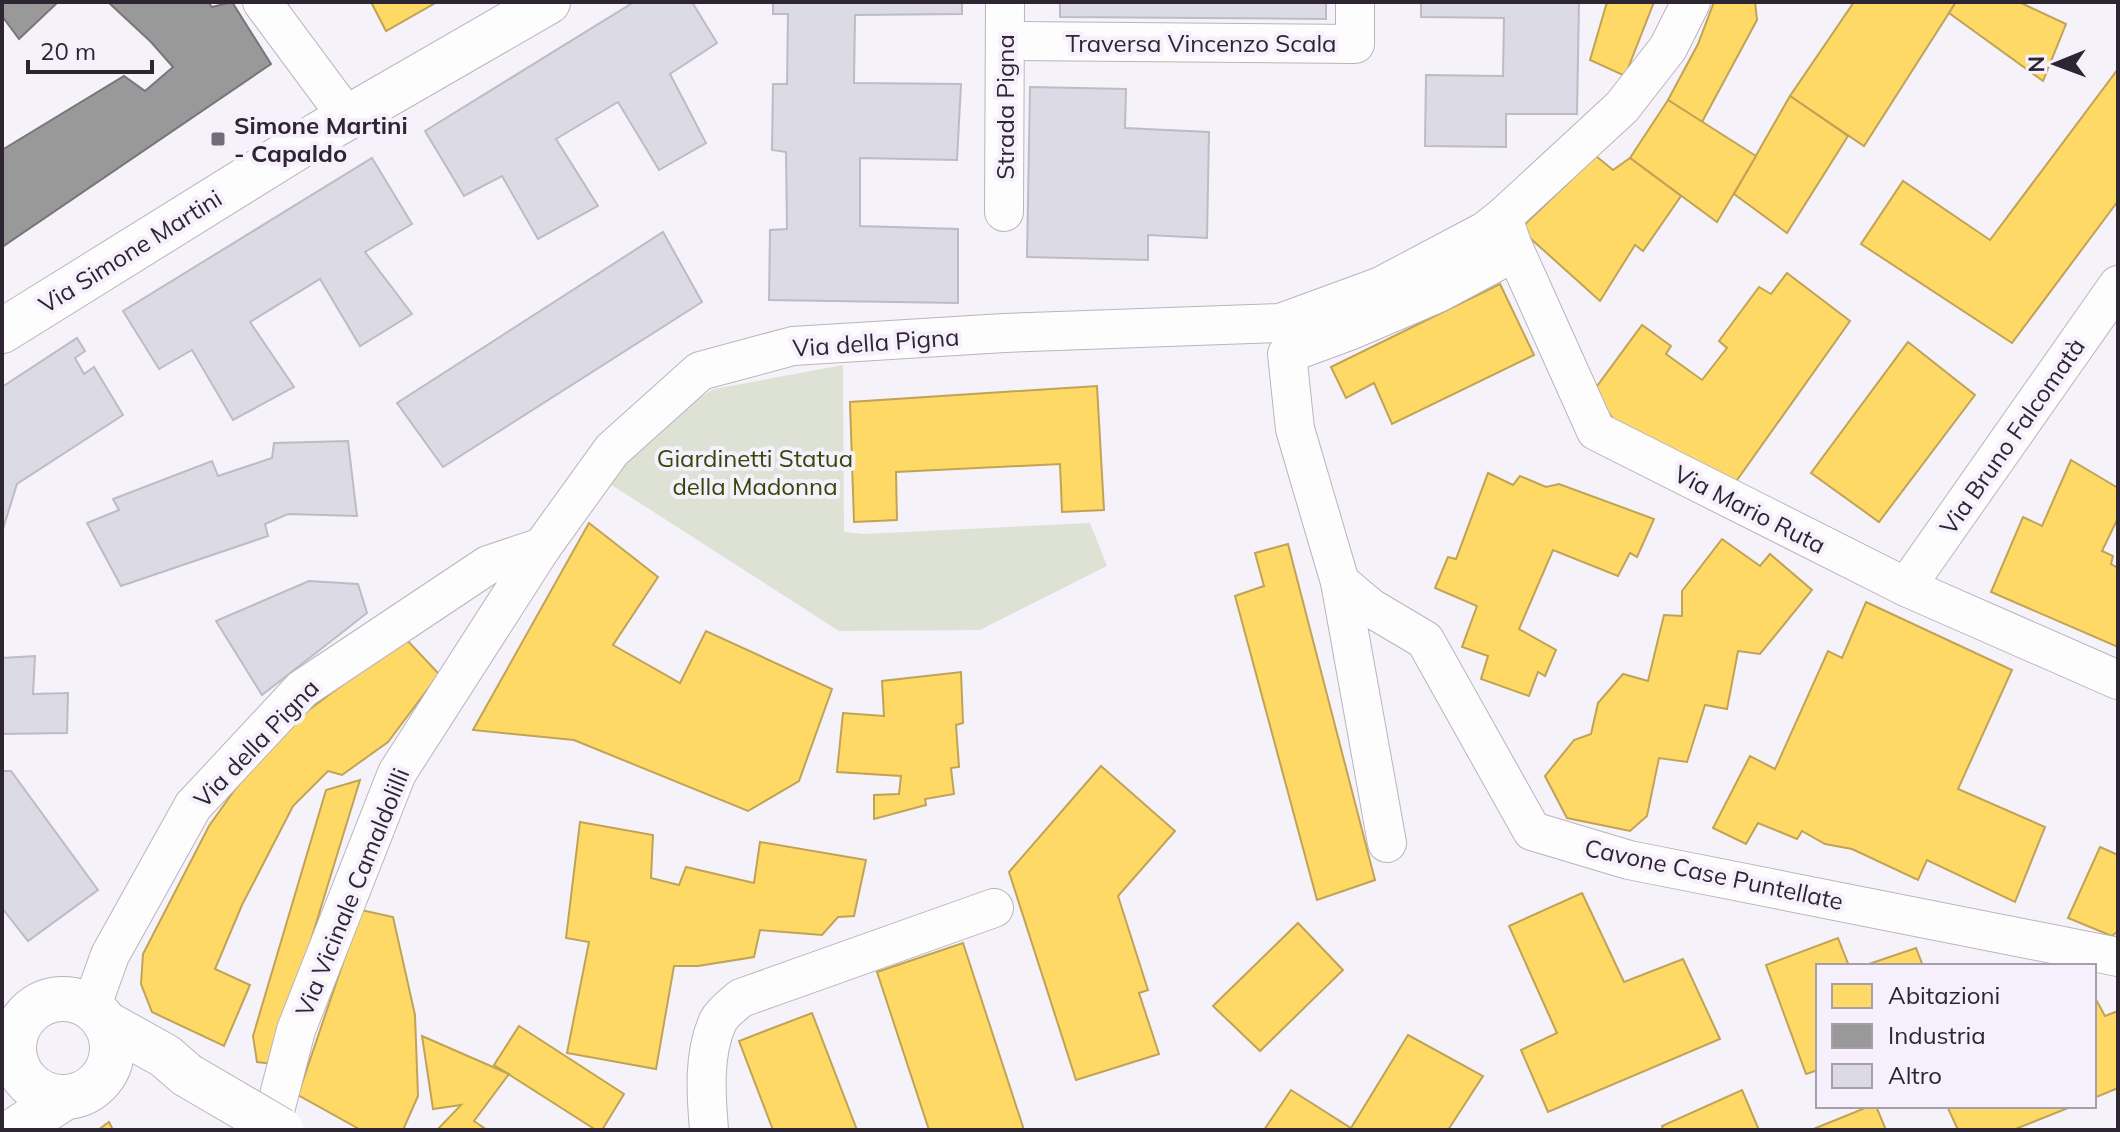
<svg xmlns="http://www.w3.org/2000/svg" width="2120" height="1132" font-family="Mulish,sans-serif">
	<rect width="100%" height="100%" fill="#f6f2f9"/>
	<path fill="#dde2d4" d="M843,365L844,532L864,534L1090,523L1107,566L980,630L839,631L607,482L629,454L685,407L714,389Z"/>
	<g fill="#ffd966" stroke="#c0a356" stroke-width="2">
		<path d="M371,2H437L386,31Z"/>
		<path d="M1607,2H1654L1625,76L1590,60Z"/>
		<path d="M1714,2H1755L1757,20L1702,122L1668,100L1698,44Z"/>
		<path d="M1854,2H1956L1864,146L1790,96Z"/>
		<path d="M1956,2H2019L2066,24L2043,81L1949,13Z"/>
		<path d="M2118,69V201L2012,343L1861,244L1903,181L1990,240Z"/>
		<path d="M1790,96L1848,136L1787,233L1734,194Z"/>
		<path d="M1668,100L1756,156L1717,222L1630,158Z"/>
		<path d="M1596,156L1613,170L1630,158L1681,196L1643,251L1635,245L1600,301L1520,229Z"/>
		<path d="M1787,273L1850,321L1730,490L1625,433L1592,393L1642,325L1671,346L1666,354L1702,380L1727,348L1719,341L1759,287L1771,294Z"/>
		<path d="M1500,284L1534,355L1392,424L1374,383L1346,398L1331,367Z"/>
		<path d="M1908,342L1975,395L1879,522L1811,473Z"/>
		<path d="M1097,386L1104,510L1062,512L1060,464L896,472L897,520L854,522L850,402Z"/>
		<path d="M2071,460L2118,488V518L2102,551L2113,556L2111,564L2118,568V647L1991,592L2023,517L2042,526Z"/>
		<path d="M1488,473L1513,485L1520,476L1546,487L1559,484L1654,519L1637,557L1630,553L1618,576L1553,550L1519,629L1556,650L1545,676L1538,672L1529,696L1481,679L1488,656L1462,647L1477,606L1435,588L1448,557L1456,559Z"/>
		<path d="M589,523L658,577L613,645L680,683L706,631L832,689L799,781L748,811L574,740L473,730Z"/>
		<path d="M1722,539L1760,566L1770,554L1812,590L1760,654L1738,651L1727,709L1705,705L1687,762L1659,758L1647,816L1630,831L1567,818L1545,776L1574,740L1591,734L1598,703L1623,674L1648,681L1664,615L1682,616V591Z"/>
		<path d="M1288,544L1375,880L1317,900L1235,596L1264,586L1255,553Z"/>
		<path d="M1866,602L2012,670L1958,789L2045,827L2015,902L1927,860L1918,880L1852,849L1825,844L1802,831L1797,839L1758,823L1746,844L1713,828L1750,756L1775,769L1828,651L1842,658Z"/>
		<path d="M405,638L439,674L388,742L342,775L328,771L293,806L242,905L215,969L250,985L224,1046L152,1012L141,984L143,954L209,826L236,788L290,724Z"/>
		<path d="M961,672L963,723L956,725L959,767L951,768L954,794L925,799L926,805L874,819V795L899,794L901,776L837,772L843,713L884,716L882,681Z"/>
		<path d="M1101,766L1175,831L1118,896L1148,990L1139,993L1159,1054L1076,1080L1009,872Z"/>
		<path d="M360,780L273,1064L257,1062L253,1036L326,790Z"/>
		<path d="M580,822L653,835L651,878L679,885L686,867L754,883L760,842L866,860L854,916L838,917L822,935L760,930L754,957L698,966H674L656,1069L567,1053L589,942L566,938Z"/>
		<path d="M2100,847L2118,855V931L2112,936L2068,918Z"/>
		<path d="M1582,893L1624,982L1683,959L1720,1039L1548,1112L1521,1050L1557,1033L1509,926Z"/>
		<path d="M361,910L393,917L415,1015L418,1096L403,1130H361L298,1095Z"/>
		<path d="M1298,923L1343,970L1260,1051L1213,1006Z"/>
		<path d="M1838,938L1849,966H1818V1070L1806,1074L1766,965Z"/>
		<path d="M963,943L1024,1130H929L877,972Z"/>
		<path d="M1916,948L1923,966H1863Z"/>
		<path d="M2094,996L2105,1016L2118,1011V1088L2094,1098Z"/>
		<path d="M812,1013L857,1130H773L739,1041Z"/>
		<path d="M519,1026L624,1094L602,1130H596L494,1065Z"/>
		<path d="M1408,1035L1483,1076L1448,1130H1264L1291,1090L1351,1128Z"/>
		<path d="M422,1036L509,1074L474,1121L487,1130H437L461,1105L433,1109Z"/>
		<path d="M1742,1090L1759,1130H1663L1662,1126Z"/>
		<path d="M1870,1106H1876L1886,1130H1811Z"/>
		<path d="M1947,1106H2073L2013,1130H1958Z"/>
		<path d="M109,1122L113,1130H98Z"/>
	</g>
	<g fill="#999" stroke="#79767a" stroke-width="2">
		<path d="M2,2H58L19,39L2,16Z"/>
		<path d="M108,2H208L212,7L232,2L271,64L2,247V150L124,76L145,91L173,67L151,42Z"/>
	</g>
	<g fill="#dcdae4" stroke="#bdbbc4" stroke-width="2">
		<path d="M634,2H692L717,43L670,74L706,143L659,170L618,102L556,139L598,206L538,239L502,176L464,196L425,131Z"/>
		<path d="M773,2H962V14L855,15L854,83L961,84L957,160L860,158V226L958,229V303L769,300L770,230L787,229L786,152L772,150L773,84H787L788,14H773Z"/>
		<path d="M1060,2H1326V19L1060,17Z"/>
		<path d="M1421,2H1579L1577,114H1506V147L1425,146L1426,75L1503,76L1504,18L1421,17Z"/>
		<path d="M1030,87L1126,89L1125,128L1209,132L1207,238L1148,235V260L1027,257Z"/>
		<path d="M372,158L412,224L365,252L412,314L360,346L320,279L250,322L294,387L233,420L192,350L159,369L123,311Z"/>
		<path d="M663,232L702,302L443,467L397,403Z"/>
		<path d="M77,338L85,351L75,358L84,374L94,367L123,415L17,484L2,532V387Z"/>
		<path d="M348,441L357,516L288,514L265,524L268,536L121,586L87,523L119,510L113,499L212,461L218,476L272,458L274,443Z"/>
		<path d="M309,581L358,584L367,613L262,695L216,621Z"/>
		<path d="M35,656L33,694L68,693L67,733L2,734V658Z"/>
		<path d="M2,771H11L98,890L28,941L2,908Z"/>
	</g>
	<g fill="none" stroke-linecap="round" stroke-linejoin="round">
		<defs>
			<g id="minor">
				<path d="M262,2L348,118"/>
				<path d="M1005,41L1355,44V2"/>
				<path d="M1004,212L1005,2"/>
				<path d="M1503,217L1512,244L1596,431L1906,587L2118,680"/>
				<path d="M1340,582L1371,608L1425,640L1532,831L1629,860L2118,957"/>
				<path d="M1906,587L2118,285"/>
				<path d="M1387,843L1340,582L1295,429L1287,354L1349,331L1438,293L1515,252"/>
				<path d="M91,1008L110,955L193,806L302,689L488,565L542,547"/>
				<path d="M270,1130L296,1030L397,773L542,547L612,450L700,371L793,346L1004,333L1280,323L1381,286L1485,231L1503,217L1622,107L1668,48L1691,2"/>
				<path d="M709,1130C706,1094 703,1054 718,1021C723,1012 734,1004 741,998L994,908"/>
			</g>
			<g id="secondary">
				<path d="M2,331L319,134L548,2"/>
				<circle cx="63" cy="1048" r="49"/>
				<path d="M104,1022L165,1056L187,1075"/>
				<path d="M15,1130L64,1098"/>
			</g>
		</defs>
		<use href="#minor" stroke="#bab4be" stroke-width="40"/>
		<use href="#secondary" stroke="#bab4be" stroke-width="46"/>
		<use href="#minor" stroke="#fefdfe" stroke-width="38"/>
		<use href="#secondary" stroke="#fefdfe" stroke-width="44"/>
		<defs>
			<path id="secondary-bridge" d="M187,1075L281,1130"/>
		</defs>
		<use href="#secondary-bridge" stroke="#bab4be" stroke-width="46" stroke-linecap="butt"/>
		<use href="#secondary-bridge" stroke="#fefdfe" stroke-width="44"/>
	</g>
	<rect fill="#736d78" stroke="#f6effc" stroke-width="3" x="210" y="131" width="16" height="16" rx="4"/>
	<g text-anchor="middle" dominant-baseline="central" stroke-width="8" stroke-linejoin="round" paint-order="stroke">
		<g font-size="24" fill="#2d2632" stroke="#f6effc">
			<text x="1201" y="43">Traversa Vincenzo Scala</text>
			<text transform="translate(1005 107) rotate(-90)">Strada Pigna</text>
			<text transform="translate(130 251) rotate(-32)">Via Simone Martini</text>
			<text transform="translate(876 342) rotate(-4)">Via della Pigna</text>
			<text transform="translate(2012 436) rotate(-55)">Via Bruno Falcomatà</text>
			<text transform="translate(1750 509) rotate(27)">Via Mario Ruta</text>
			<text transform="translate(256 743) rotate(-46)">Via della Pigna</text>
			<text transform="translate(1714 874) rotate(12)">Cavone Case Puntellate</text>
			<text transform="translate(352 892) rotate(-68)">Via Vicinale Camaldolilli</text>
		</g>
		<g font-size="24" font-weight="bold" fill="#2d2632" stroke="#f6effc" text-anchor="start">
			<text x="234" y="125">Simone Martini<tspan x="234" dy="28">- Capaldo</tspan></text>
		</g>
		<g font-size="24" fill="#344807" stroke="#f6effc">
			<text x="755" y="458">Giardinetti Statua<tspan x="755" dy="28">della Madonna</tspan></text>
		</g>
	</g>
	<rect width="2120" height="1132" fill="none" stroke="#2d2632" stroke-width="8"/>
	<rect x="1816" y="964" width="280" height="144" fill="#f6effc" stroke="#a69fab" stroke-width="2"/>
	<rect x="1832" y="984" width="40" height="24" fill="#ffd966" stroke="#a69fab" stroke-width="2"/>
	<text x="1888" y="1004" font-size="24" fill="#2d2632">Abitazioni</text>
	<rect x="1832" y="1024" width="40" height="24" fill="#999999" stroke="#a69fab" stroke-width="2"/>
	<text x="1888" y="1044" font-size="24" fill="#2d2632">Industria</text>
	<rect x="1832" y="1064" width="40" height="24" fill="#dcdae4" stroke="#a69fab" stroke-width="2"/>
	<text x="1888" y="1084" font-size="24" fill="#2d2632">Altro</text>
	<g transform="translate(2056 64) rotate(269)" stroke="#f6effc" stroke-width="6" paint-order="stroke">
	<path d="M0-6L14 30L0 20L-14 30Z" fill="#2d2632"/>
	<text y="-12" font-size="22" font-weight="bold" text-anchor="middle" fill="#2d2632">N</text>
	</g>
	<path d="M28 60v12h124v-12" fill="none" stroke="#2d2632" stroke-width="4"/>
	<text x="40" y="60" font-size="24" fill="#2d2632" stroke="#f6effc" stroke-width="6" paint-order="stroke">20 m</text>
</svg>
